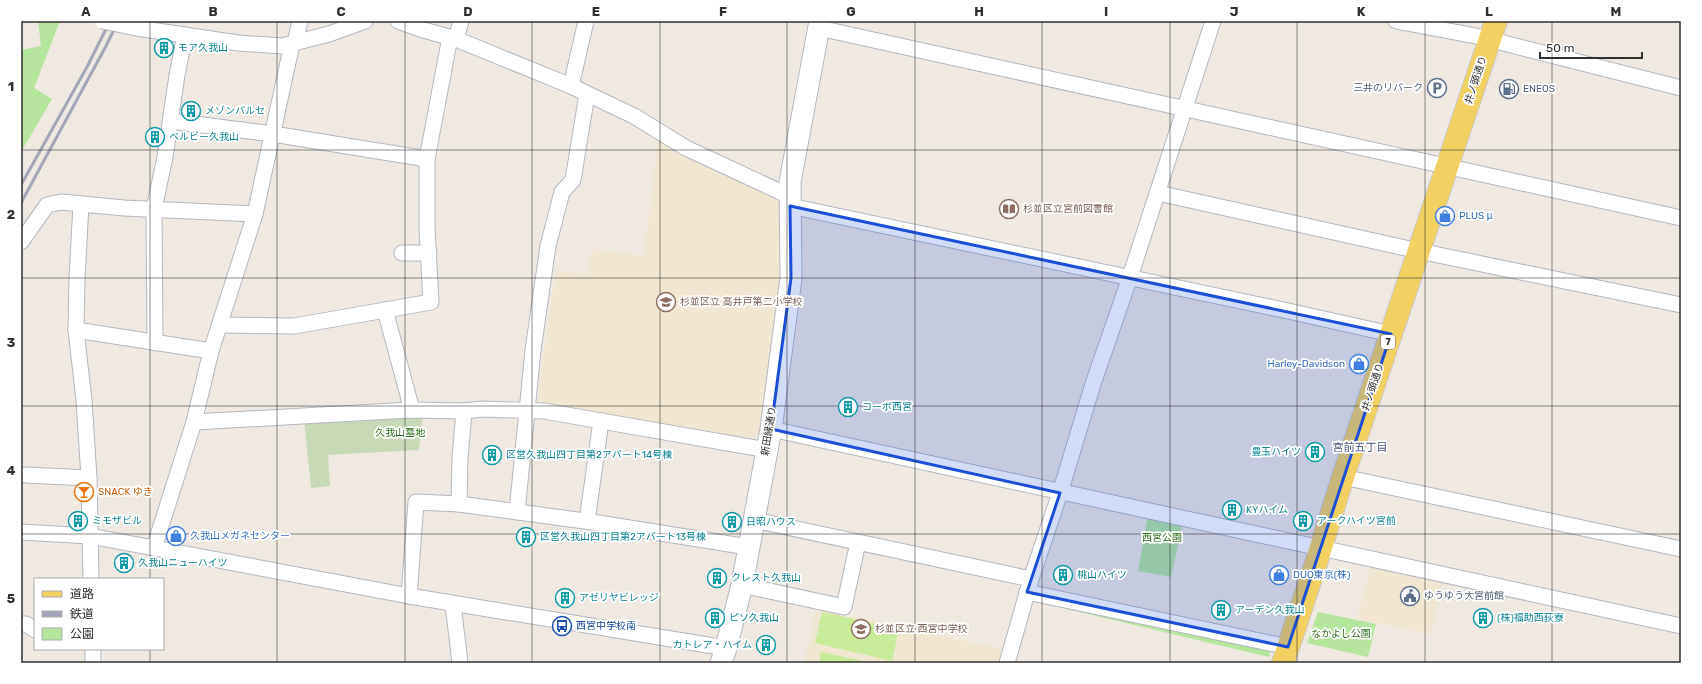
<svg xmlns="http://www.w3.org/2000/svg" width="1702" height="684" font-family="Rubik,'Noto Sans JP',sans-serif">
	<rect width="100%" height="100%" fill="#efe9e1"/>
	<g fill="#f0e6d1">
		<path d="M658,140L782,200L783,273L762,431L750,439L541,402L538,395L556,270L588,274L592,249L644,256Z"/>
		<path d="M1372,562L1443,580L1431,634L1357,619Z"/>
		<path d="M817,608L1003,649L999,663H804Z"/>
	</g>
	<g fill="#b6e59e">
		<path d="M38,21H60L34,88L52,99L21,152V50L41,46Z"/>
		<path d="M1148,515L1183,522L1171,577L1138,571Z"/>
		<path d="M1029,600L1271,649L1269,657Z"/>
		<path d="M1318,612L1376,624L1368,657L1307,643Z"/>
	</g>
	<path fill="#c8d9b8" d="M423,414L419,450L328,455L330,486L311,488L304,419Z"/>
	<g fill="#c9ec9a">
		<path d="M822,612L899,629L892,661L815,643Z"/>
		<path d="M821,652L873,663H819Z"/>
	</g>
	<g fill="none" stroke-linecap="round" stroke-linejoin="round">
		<defs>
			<g id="street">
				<path d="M398,21L420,29L456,39L571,86L634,116L686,148L789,196"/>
				<path d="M1396,21L1476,36L1681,88"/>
				<path d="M137,28L238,43L282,46L329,34L365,21"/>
				<path d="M819,28L1681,218"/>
				<path d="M456,39L461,21"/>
				<path d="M295,43L300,21"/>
				<path d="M571,86L586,21"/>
				<path d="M171,121L273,134L427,159"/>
				<path d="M1158,193L1419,251L1681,305"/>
				<path d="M81,204L77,278L76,330L84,400L89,478L91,579"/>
				<path d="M790,206L1288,311L1391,334"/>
				<path d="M21,242L47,205L61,202L124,208L255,214"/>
				<path d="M402,253H429"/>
				<path d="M385,310L412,410"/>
				<path d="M220,325L294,326L431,302L427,228V159L450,37"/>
				<path d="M76,330L211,351"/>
				<path d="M155,343L154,209L165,157L177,75L185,35"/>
				<path d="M194,422L410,410L464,411L483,409L544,411L767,450"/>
				<path d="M771,429L1681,626"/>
				<path d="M26,475L89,478"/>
				<path d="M1343,477L1681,549"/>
				<path d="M459,504L460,458L464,411"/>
				<path d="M517,512L533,350L548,246L562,192L573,180L587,94"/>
				<path d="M754,520L1031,579"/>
				<path d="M587,521L601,421"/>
				<path d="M21,532L90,536L409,596L726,648"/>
				<path d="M154,548L194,422L211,351L255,214L292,44"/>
				<path d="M742,585L844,607L858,542"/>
				<path d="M1027,592L1288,647"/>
				<path d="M409,596L416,502L459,504L592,522L748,547"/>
				<path d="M453,604L460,663"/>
				<path d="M21,624H26L35,630"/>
				<path d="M93,649V663"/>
				<path d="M1007,663L1031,579L1060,493L1093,384L1130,277L1213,21"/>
			</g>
			<path id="secondary" d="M721,663L726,648L742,585L771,429L791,278L790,182L820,21"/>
			<path id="primary" d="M1283,663L1317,560L1343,477L1496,21"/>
		</defs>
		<use href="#street" stroke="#b4b7c1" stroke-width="17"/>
		<use href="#secondary" stroke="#b4b7c1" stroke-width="23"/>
		<use href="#primary" stroke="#c9c9c9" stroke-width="24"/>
		<use href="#street" stroke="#fff" stroke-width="15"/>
		<use href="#secondary" stroke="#fff" stroke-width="21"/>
		<use href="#primary" stroke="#f2d163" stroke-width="22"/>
		<g stroke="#a3a6b8" stroke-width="3">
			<path d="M21,185L87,67L110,21"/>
			<path d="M21,203L106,46L118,21"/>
		</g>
		<defs>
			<path id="street-bridge" d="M102,21L137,28"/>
		</defs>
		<use href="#street-bridge" stroke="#b4b7c1" stroke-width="17" stroke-linecap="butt"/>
		<use href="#street-bridge" stroke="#fff" stroke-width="15"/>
	</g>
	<path fill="#1d4ed8" fill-opacity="0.2" stroke="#1d4ed8" stroke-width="3" stroke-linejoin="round" d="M790,206L1391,334L1288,647L1027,592L1060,493L771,429L791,278Z"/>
	<path fill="none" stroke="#2e2e2e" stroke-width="1" stroke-opacity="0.55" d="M150,21V579M277,21V663M405,21V663M532,21V663M660,21V663M787,21V663M915,21V663M1042,21V663M1170,21V663M1297,21V663M1425,21V663M1552,21V663M21,150H1681M21,278H1681M21,406H1681M21,534H1681M150,649V663"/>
	<defs>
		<symbol id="building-ring" viewBox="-11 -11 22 22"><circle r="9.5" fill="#fff" stroke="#0f9aa8" stroke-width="1.5"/><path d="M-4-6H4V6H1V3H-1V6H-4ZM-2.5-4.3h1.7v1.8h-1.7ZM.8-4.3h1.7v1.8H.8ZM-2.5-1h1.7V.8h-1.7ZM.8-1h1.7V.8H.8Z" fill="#0f9aa8"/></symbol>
		<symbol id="parking-ring" viewBox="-11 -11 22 22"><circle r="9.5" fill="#fff" stroke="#5c6f8a" stroke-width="1.5"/><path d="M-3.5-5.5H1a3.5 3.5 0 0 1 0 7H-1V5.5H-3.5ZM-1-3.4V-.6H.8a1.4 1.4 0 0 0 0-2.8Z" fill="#5c6f8a"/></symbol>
		<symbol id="fuel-ring" viewBox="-11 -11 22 22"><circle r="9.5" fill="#fff" stroke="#5c6f8a" stroke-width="1.5"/><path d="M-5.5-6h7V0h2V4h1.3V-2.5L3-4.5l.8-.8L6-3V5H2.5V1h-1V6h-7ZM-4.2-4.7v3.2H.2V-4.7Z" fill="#5c6f8a"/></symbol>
		<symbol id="library-ring" viewBox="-11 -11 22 22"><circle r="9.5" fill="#fff" stroke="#8d6e63" stroke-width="1.5"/><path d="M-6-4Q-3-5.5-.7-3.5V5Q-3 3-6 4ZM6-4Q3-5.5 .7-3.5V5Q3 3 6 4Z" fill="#8d6e63"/></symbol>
		<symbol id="shop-ring" viewBox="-11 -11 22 22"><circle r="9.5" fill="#fff" stroke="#3f7fe0" stroke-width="1.5"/><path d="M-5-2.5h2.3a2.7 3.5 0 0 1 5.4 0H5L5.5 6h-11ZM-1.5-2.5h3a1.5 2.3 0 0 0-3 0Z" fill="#3f7fe0"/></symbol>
		<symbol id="school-ring" viewBox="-11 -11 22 22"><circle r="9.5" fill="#fff" stroke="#8d6e63" stroke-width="1.5"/><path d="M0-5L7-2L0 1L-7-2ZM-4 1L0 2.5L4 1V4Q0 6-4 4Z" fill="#8d6e63"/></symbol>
		<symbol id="bar-ring" viewBox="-11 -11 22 22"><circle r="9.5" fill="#fff" stroke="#e8710a" stroke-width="1.5"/><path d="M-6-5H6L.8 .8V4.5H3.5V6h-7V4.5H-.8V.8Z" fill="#e8710a"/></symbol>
		<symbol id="civic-ring" viewBox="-11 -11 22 22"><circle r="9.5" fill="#fff" stroke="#5c6f8a" stroke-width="1.5"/><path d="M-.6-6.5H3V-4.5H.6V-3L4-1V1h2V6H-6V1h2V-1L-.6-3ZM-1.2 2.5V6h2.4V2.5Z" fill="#5c6f8a"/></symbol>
		<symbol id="bus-ring" viewBox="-11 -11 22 22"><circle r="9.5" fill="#fff" stroke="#1a4fb4" stroke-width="1.5"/><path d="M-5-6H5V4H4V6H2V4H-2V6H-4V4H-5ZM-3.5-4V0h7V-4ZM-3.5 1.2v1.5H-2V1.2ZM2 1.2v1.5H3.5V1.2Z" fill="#1a4fb4"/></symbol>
	</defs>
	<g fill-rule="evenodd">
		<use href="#building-ring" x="153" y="37" width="22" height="22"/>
		<use href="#parking-ring" x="1426" y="77" width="22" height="22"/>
		<use href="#fuel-ring" x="1498" y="78" width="22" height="22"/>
		<use href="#building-ring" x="180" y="100" width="22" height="22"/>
		<use href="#building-ring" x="144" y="126" width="22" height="22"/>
		<use href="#library-ring" x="998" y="198" width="22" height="22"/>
		<use href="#shop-ring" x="1434" y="205" width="22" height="22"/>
		<use href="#school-ring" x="655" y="291" width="22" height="22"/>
		<use href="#shop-ring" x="1348" y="353" width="22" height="22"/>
		<use href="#building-ring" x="837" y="396" width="22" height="22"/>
		<use href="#building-ring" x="1304" y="441" width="22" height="22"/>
		<use href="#building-ring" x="481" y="444" width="22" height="22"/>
		<use href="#bar-ring" x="73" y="481" width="22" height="22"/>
		<use href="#building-ring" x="1221" y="499" width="22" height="22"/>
		<use href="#building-ring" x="67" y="510" width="22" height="22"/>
		<use href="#building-ring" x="1292" y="510" width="22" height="22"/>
		<use href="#building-ring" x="721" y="511" width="22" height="22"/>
		<use href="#shop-ring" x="165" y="525" width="22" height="22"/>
		<use href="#building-ring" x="515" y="526" width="22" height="22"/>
		<use href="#building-ring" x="113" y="552" width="22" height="22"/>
		<use href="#building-ring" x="1052" y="564" width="22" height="22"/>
		<use href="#shop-ring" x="1268" y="564" width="22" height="22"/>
		<use href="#building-ring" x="706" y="567" width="22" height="22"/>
		<use href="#civic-ring" x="1399" y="585" width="22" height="22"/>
		<use href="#building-ring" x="554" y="587" width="22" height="22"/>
		<use href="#building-ring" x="1210" y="599" width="22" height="22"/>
		<use href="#building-ring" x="704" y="607" width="22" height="22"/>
		<use href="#building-ring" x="1472" y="607" width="22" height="22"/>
		<use href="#bus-ring" x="551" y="615" width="22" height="22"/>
		<use href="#school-ring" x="850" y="618" width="22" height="22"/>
		<use href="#building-ring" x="755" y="634" width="22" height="22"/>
	</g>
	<g text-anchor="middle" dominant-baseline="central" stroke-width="3.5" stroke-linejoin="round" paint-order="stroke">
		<rect fill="#fff" stroke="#6d6d6d" stroke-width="1" x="1381" y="335" width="14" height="14" rx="3"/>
		<g font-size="9" font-weight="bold" fill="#2e2e2e">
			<text x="1388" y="342">7</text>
		</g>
		<g font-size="10" fill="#0d838f" stroke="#fff" text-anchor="start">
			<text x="178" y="48">モア久我山</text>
			<text x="205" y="111">メゾンパルセ</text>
			<text x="169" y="137">ベルビー久我山</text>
			<text x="862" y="407">コーポ西宮</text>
			<text x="1301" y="452" text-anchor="end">豊玉ハイツ</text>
			<text x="506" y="455">区営久我山四丁目第2アパート14号棟</text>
			<text x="1246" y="510">KYハイム</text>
			<text x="92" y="521">ミモザビル</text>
			<text x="1317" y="521">アークハイツ宮前</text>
			<text x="746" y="522">日昭ハウス</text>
			<text x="540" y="537">区営久我山四丁目第2アパート13号棟</text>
			<text x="138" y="563">久我山ニューハイツ</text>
			<text x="1077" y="575">桃山ハイツ</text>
			<text x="731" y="578">クレスト久我山</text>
			<text x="579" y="598">アゼリヤビレッジ</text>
			<text x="1235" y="610">アーデン久我山</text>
			<text x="729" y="618">ピソ久我山</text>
			<text x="1497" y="618">(株)福助西荻寮</text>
			<text x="752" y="645" text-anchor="end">カトレア・ハイム</text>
		</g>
		<g font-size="10" fill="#2e2e2e" stroke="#fff">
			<text transform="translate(1476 80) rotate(-72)">井ノ頭通り</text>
			<text transform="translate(1373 387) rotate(-72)">井ノ頭通り</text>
			<text transform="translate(769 431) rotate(-81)">新田縁通り</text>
		</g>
		<g font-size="10" fill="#4e5e75" stroke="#fff" text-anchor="start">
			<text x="1423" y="88" text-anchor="end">三井のリパーク</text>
			<text x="1523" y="89">ENEOS</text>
			<text x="1424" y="596">ゆうゆう大宮前館</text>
		</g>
		<g font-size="10" fill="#785e54" stroke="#fff" text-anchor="start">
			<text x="1023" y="209">杉並区立宮前図書館</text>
			<text x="680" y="302">杉並区立 高井戸第二小学校</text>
			<text x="875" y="629">杉並区立 西宮中学校</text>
		</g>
		<g font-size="10" fill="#366cbe" stroke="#fff" text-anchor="start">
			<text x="1459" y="216">PLUS μ</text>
			<text x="1345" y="364" text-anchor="end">Harley-Davidson</text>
			<text x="190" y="536">久我山メガネセンター</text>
			<text x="1293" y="575">DUO東京(株)</text>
		</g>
		<g font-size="10" fill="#2c6e1b" stroke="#fff">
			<text x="400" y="433">久我山墓地</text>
			<text x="1162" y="538">西宮公園</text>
			<text x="1341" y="634">なかよし公園</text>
		</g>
		<g font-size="10" fill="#c56008" stroke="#fff" text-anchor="start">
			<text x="98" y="492">SNACK ゆき</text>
		</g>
		<g font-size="10" fill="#164399" stroke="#fff" text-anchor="start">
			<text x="576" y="626">西宮中学校南</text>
		</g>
		<g font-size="11" fill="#4d5680" stroke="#fff">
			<text x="1360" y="447">宮前五丁目</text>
		</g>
	</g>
	<rect width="1702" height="684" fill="none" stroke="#ffffff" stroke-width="44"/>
	<rect x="34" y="578" width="130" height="72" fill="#ffffff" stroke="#ababab"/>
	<rect x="42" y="591" width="20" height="6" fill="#f2d163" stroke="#ababab"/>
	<text x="70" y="598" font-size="12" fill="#2e2e2e">道路</text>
	<rect x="42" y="611" width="20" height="6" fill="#a3a6b8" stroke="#ababab"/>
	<text x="70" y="618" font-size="12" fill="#2e2e2e">鉄道</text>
	<rect x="42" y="628" width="20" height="12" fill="#b6e59e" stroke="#ababab"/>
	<text x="70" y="638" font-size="12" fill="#2e2e2e">公園</text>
	<path d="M1540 52v6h102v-6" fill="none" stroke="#2e2e2e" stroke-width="2"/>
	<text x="1546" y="52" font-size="12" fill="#2e2e2e" stroke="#ffffff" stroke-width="3" paint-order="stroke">50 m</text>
	<rect x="22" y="22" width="1658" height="640" fill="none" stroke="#2e2e2e" stroke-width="1.5"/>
	<g font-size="13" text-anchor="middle" font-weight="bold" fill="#2e2e2e">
		<text x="86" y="16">A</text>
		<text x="213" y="16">B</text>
		<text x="341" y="16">C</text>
		<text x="468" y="16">D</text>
		<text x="596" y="16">E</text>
		<text x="723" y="16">F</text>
		<text x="851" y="16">G</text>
		<text x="979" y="16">H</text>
		<text x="1106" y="16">I</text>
		<text x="1234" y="16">J</text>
		<text x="1361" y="16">K</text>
		<text x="1489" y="16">L</text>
		<text x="1616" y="16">M</text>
		<text x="11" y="91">1</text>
		<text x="11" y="219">2</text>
		<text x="11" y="347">3</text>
		<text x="11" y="475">4</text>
		<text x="11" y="603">5</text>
	</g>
</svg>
